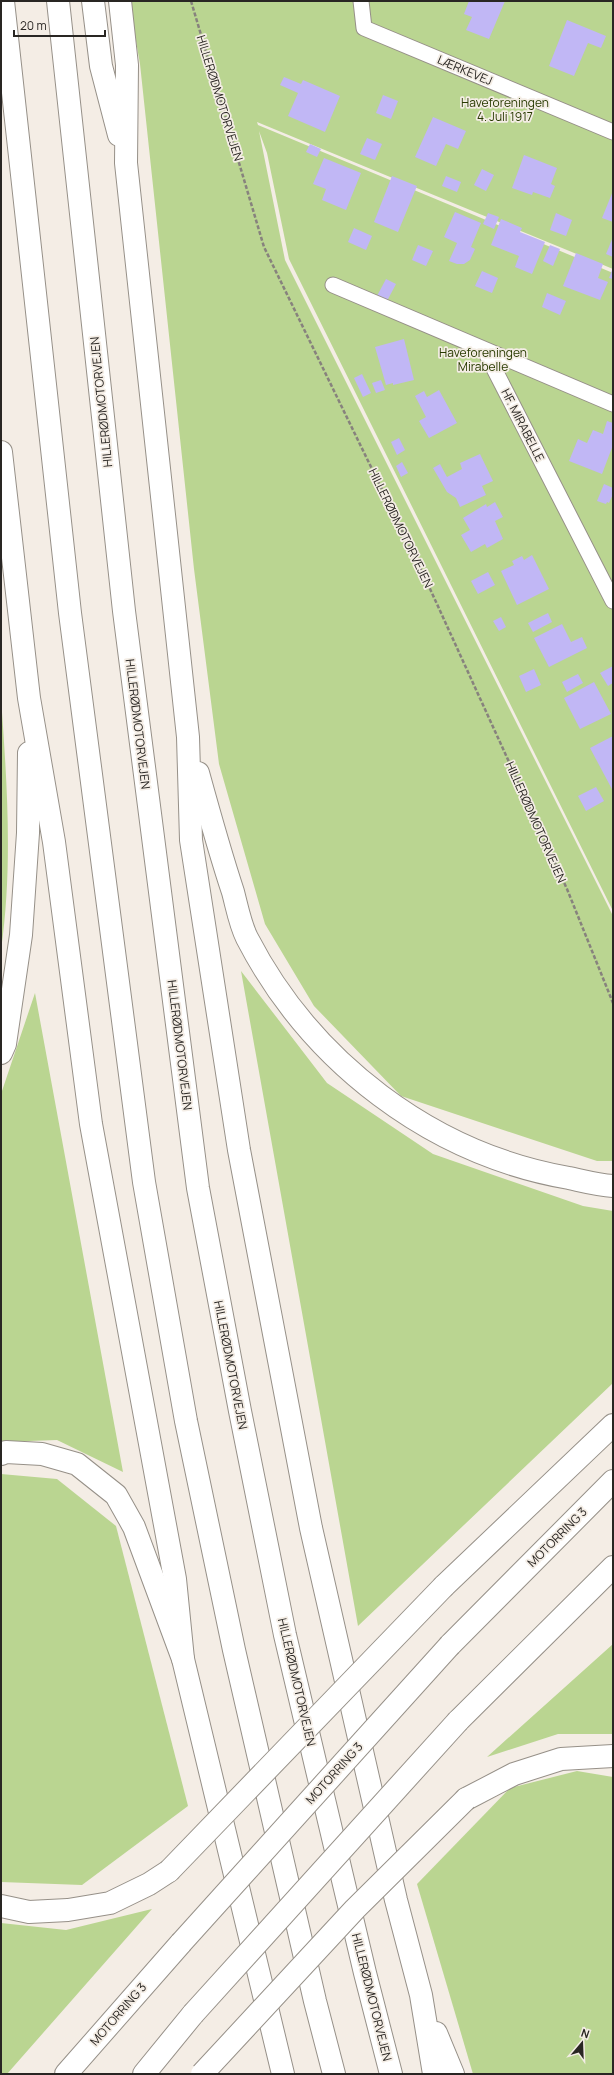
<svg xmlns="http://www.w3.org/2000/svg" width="614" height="2075" font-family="Manrope,sans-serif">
	<rect width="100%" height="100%" fill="#f4ede5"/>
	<g fill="#bad591">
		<path d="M129,1H613V269L257,122L258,125L613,273V911L289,259L267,153L259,131L285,260L613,916V1161H597L401,1096L314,1006L265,924L219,764L194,569L140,64Z"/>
		<path d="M1,698C7,783 13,866 1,950Z"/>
		<path d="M241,971L327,1083L433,1154L583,1206L613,1211V1383L358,1626Z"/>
		<path d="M35,993L123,1472L57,1440L1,1442V1094Z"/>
		<path d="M1,1474L57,1479L116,1526L188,1806L82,1885L1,1882Z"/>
		<path d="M613,1644V1734H558L487,1757Z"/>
		<path d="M577,1771L613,1777V2074H473L417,1884L510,1788Z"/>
		<path d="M152,1909L7,2074H1V1923L66,1930Z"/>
	</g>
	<g fill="#c1b7f5">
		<path d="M469,1H505L489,39L466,30L472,17L464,14Z"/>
		<path d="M567,20L606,36L601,48L588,43L574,76L549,66Z"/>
		<path d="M284,77L301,84L303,80L340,96L325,132L288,116L298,93L280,85Z"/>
		<path d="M383,95L398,101L391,119L376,113Z"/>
		<path d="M433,117L466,131L458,149L446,144L436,166L415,157Z"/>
		<path d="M367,138L382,144L375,160L360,154Z"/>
		<path d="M310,144L321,149L317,157L306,152Z"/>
		<path d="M524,155L557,168L551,184L555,186L550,198L533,192L532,195L512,188Z"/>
		<path d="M324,158L361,173L346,210L322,200L326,189L313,184Z"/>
		<path d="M482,169L494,175L486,191L474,185Z"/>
		<path d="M392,176L417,186L398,232L374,222Z"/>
		<path d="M446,176L461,182L457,192L442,186Z"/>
		<path d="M613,191V222L602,218Z"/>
		<path d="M455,212L481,223L471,247L475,249L470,260L464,264H457L449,261L457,243L444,237Z"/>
		<path d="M488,213L499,217L494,229L483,224Z"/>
		<path d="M556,213L572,220L566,236L550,230Z"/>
		<path d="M501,219L522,228L520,232L545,242L532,274L515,267L519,256L491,245Z"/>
		<path d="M354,228L372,236L366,250L348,242Z"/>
		<path d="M613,237V257L606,254Z"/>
		<path d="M418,245L433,251L426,266L412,260Z"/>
		<path d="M550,245L560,249L553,266L543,261Z"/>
		<path d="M576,253L603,264L598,278L608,282L600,300L563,286Z"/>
		<path d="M613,268V279L609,278Z"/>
		<path d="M482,271L498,278L492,293L475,286Z"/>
		<path d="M386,279L396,284L387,301L377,296Z"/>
		<path d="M547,293L566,301L560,315L542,307Z"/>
		<path d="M404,339L414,380L393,385V383L386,385L375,347Z"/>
		<path d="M362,374L371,393L363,397L354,378Z"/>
		<path d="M381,380L385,390L376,393L372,383Z"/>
		<path d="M439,390L457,423L429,438L419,421L426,417L415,396L424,391L427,397Z"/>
		<path d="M607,421L613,423V445L602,474L569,461L578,439L587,443L593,430L603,434Z"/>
		<path d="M399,438L405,450L397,455L391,442Z"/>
		<path d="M480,454L493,481L482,486L486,495L460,507L456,498L447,492L433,468L440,464L447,477L462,469L460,463Z"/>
		<path d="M402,462L408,473L401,477L396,466Z"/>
		<path d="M604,484L613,488V494L609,503L607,502L606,504L597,501Z"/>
		<path d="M495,502L503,517L495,521L503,539L487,548L485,544L471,552L461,535L470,530L463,518L486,504L487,507Z"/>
		<path d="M532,555L549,589L517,605L501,571L514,565L512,561L522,556L524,560Z"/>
		<path d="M488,572L495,585L478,594L471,581Z"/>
		<path d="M548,613L552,622L533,632L528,623Z"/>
		<path d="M501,617L506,627L499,631L493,621Z"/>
		<path d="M562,624L571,642L582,637L587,648L549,667L534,638Z"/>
		<path d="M613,666V683L608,686L600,673Z"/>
		<path d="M534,669L541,685L526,692L519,676Z"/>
		<path d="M578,674L583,683L567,692L562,682Z"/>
		<path d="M594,682L611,714L580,729L564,698Z"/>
		<path d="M613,736V791L590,748Z"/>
		<path d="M596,787L604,801L586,811L578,796Z"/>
	</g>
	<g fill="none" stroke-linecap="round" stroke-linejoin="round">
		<defs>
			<g id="lane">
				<path d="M361,1L364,28L613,132"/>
				<path d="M333,285L613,404"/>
				<path d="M485,351L613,601"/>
			</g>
			<g id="highway">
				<path d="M3,1L70,613L144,1182L186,1421L234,1650L315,2001L334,2074"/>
				<path d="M58,1L124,611L198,1188L240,1411L285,1635L365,1973L391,2074"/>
				<path d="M93,1L101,66L119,135"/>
				<path d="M120,1L127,65L126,163L188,737L191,840L239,1150L311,1528L396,1900L421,1995L434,2074"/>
				<path d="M1,452L29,698L54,842L91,1124L175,1579L183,1659"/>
				<path d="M198,773C209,813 220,853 233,892C237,907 240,924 247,938C311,1062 431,1154 569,1178C583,1181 598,1185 613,1186"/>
				<path d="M1,1053L5,1044L21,935L28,833L29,753"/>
				<path d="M1,1454L6,1452L42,1454L77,1464L116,1495L134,1527L183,1659L283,2074"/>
				<path d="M444,1586L613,1425"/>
				<path d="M450,1645L613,1481"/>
				<path d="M458,1721L613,1567"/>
				<path d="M466,1799L514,1774L561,1759L613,1756"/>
				<path d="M1,1906L29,1912L68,1910L110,1903L149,1884L169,1871"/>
				<path d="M436,2033L453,2074"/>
				<path d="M66,2074L181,1943"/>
				<path d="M144,2074L193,2014"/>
			</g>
		</defs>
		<use href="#lane" stroke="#969088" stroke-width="17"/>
		<use href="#highway" stroke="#969088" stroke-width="24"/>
		<path stroke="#87827d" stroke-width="2.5" stroke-dasharray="4 2" stroke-linecap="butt" d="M191,1L264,247L426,580L567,889L613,1003"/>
		<use href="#lane" stroke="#fff" stroke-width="15"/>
		<use href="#highway" stroke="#fff" stroke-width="22"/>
		<defs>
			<g id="highway-bridge">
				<path d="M169,1871L444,1586"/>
				<path d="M181,1943L450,1645"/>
				<path d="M193,2014L458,1721"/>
				<path d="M202,2074L355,1909L466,1799"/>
			</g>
		</defs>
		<use href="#highway-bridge" stroke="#969088" stroke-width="24" stroke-linecap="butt"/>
		<use href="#highway-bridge" stroke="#fff" stroke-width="22"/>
	</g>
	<g text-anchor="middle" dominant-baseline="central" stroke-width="3.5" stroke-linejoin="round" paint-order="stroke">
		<g font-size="12" fill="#292623" stroke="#f4ede5">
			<text transform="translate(465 70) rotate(23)">LÆRKEVEJ</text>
			<text transform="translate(220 98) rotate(73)">HILLERØDMOTORVEJEN</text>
			<text transform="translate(101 402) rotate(-96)">HILLERØDMOTORVEJEN</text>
			<text transform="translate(523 425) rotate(63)">HF. MIRABELLE</text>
			<text transform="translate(401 528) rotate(64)">HILLERØDMOTORVEJEN</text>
			<text transform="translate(138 724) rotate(83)">HILLERØDMOTORVEJEN</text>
			<text transform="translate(536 822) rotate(66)">HILLERØDMOTORVEJEN</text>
			<text transform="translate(180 1045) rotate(83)">HILLERØDMOTORVEJEN</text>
			<text transform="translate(231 1365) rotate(79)">HILLERØDMOTORVEJEN</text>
			<text transform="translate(557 1537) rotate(-45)">MOTORRING 3</text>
			<text transform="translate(297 1682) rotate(77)">HILLERØDMOTORVEJEN</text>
			<text transform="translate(334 1773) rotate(-48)">MOTORRING 3</text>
			<text transform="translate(372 1997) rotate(76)">HILLERØDMOTORVEJEN</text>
			<text transform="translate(118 2014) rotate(-49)">MOTORRING 3</text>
		</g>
		<g font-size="12" fill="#283a00" stroke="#f4ede5">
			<text x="505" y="102">Haveforeningen<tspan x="505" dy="14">4. Juli 1917</tspan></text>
			<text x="483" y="352">Haveforeningen<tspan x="483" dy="14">Mirabelle</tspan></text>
		</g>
	</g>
	<rect width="614" height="2075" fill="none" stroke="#292623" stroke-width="4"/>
	<g transform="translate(582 2043) rotate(19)" stroke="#f4ede5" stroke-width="3" paint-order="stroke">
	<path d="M0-3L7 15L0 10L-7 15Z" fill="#292623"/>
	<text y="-6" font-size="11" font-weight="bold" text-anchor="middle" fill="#292623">N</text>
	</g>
	<path d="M14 30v6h91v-6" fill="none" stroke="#292623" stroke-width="2"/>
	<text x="20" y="30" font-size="12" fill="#292623" stroke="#f4ede5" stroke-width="3" paint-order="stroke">20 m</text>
</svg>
